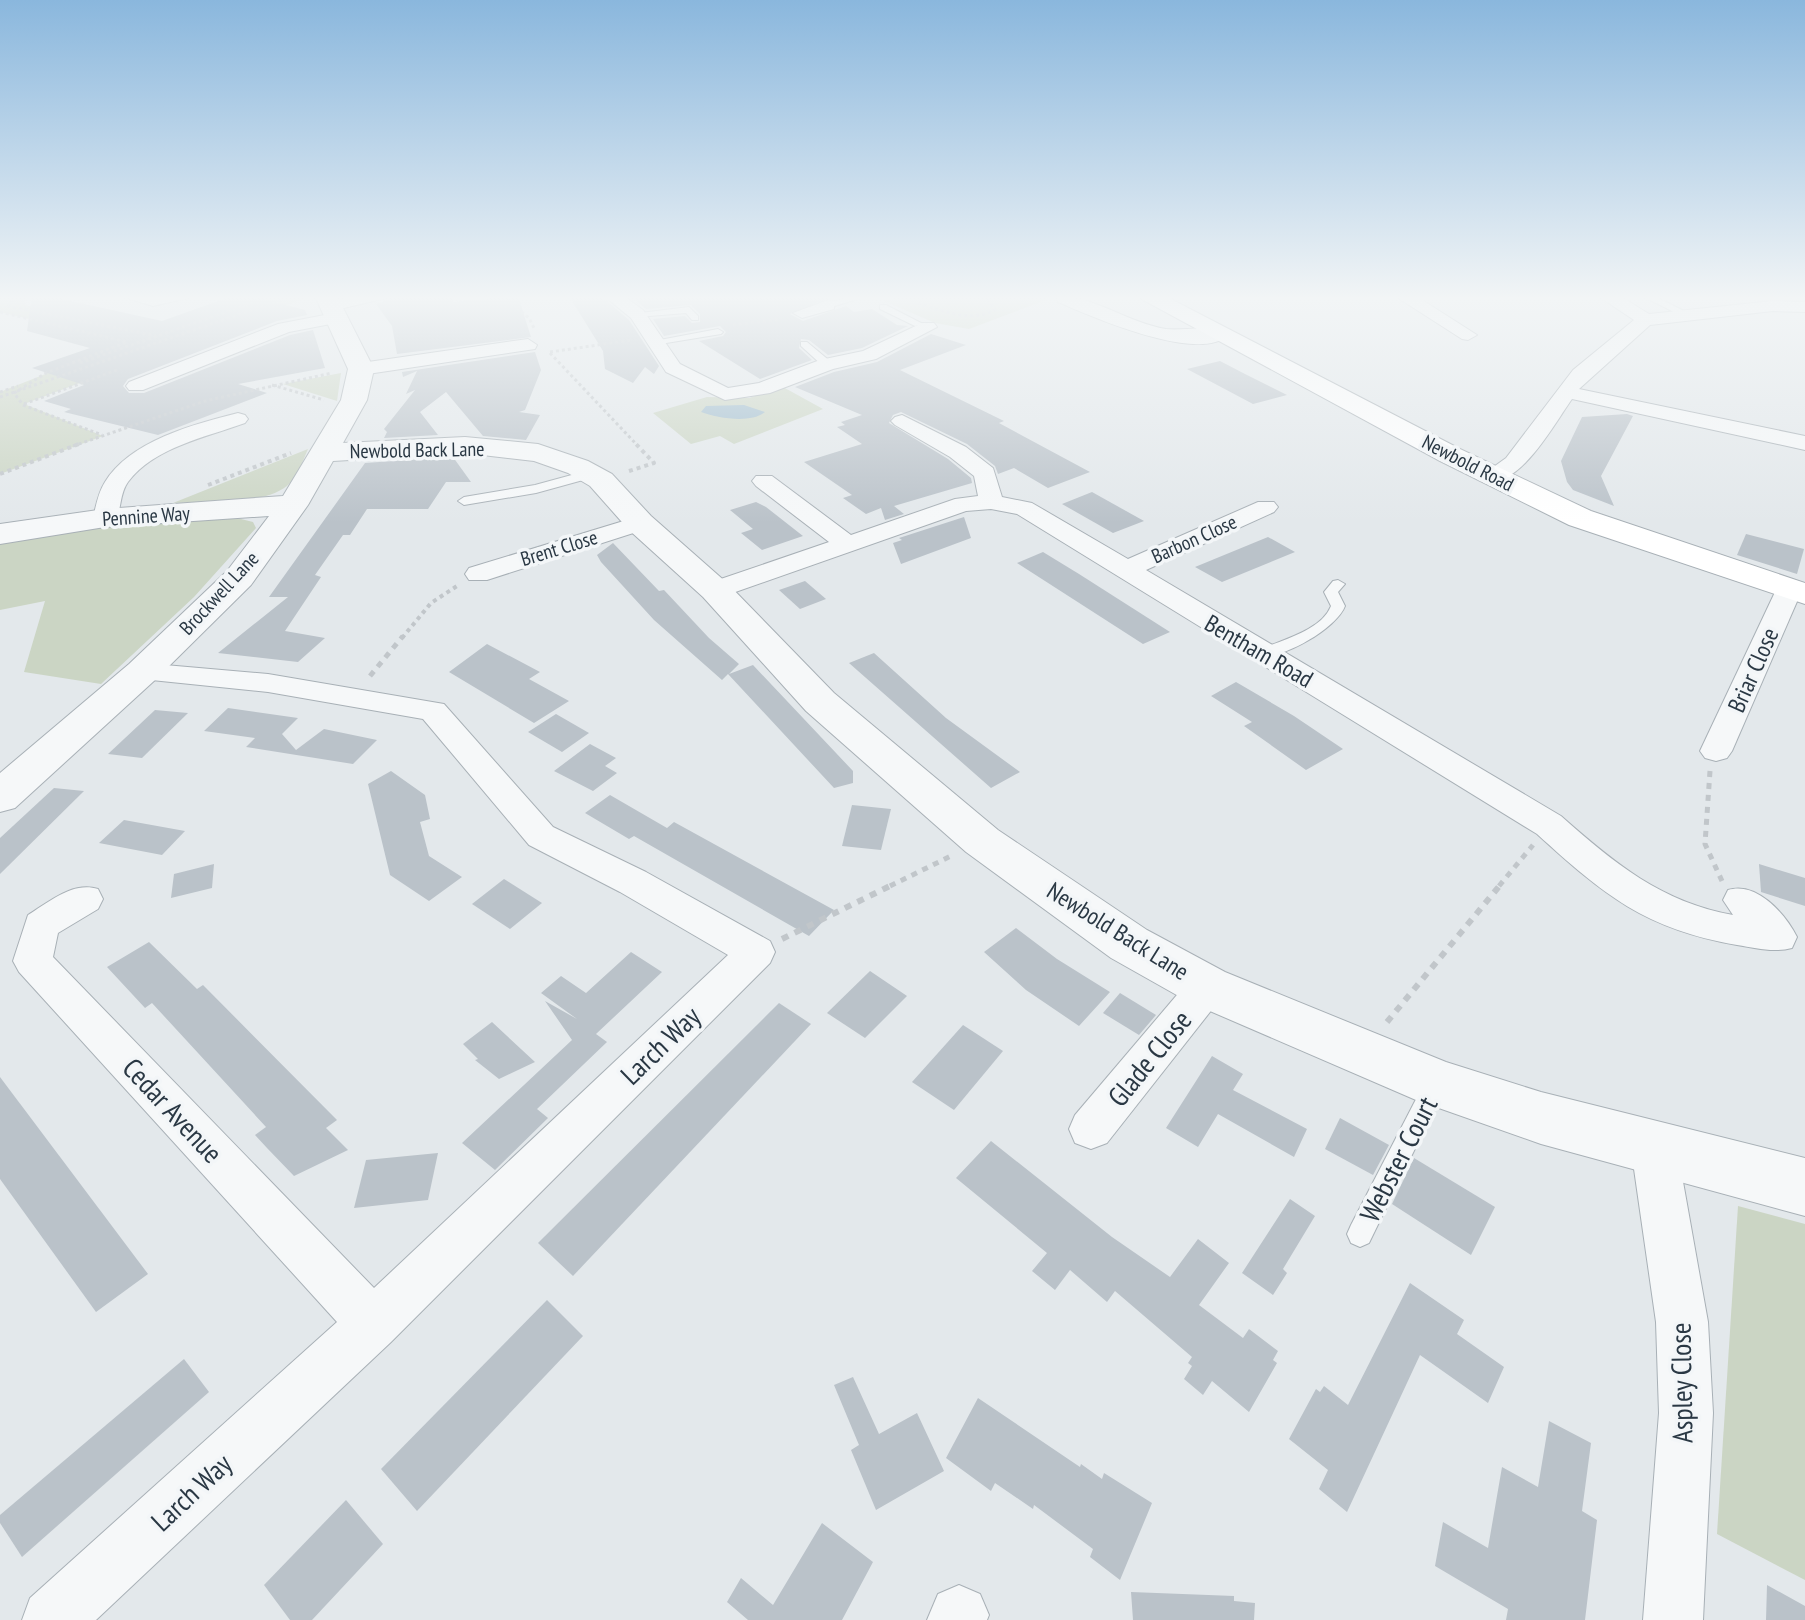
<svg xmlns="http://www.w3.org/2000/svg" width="1805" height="1620" font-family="'PT Sans Narrow',sans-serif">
	<rect width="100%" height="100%" fill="#e3e8eb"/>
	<g fill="#cbd5c4">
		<path d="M0,296H26L25,305L157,336L265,296H311L24,404L103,436L0,474V392L126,342L0,312Z"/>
		<path d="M904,296H1043L1048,299L969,329L935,323L884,301Z"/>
		<path d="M341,373L337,401L283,384Z"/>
		<path d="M783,387L823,409L734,444L720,436L691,444L653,413L707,397L749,398Z"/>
		<path d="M308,449C303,460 299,474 290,483C269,506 204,501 173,503Z"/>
		<path d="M237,518L253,522L256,528L194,597L101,684L24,672L45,601L0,610V543L98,527Z"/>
		<path d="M1738,1206L1805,1224V1580L1717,1534Z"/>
	</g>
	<path fill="#9ebbcc" d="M744,405L765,412C751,424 717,418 701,412L706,406Z"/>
	<g fill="#bac2c9">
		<path d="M32,296H48L162,321L232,296H251L305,310L307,315L277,321L128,379L123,386L129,393H144L290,335L313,330L325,368L238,384L267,393L158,435L64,412L71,409L44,401L84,385L32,368L90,348L27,331Z"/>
		<path d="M398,296H452L453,302L518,296L531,337L397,354L392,326L376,304Z"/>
		<path d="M569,296H601L629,320L659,366L654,374L645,367L633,383L605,369L603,351Z"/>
		<path d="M630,296H833L790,314L803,321L846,306L854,312L872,309L897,325L908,326L862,348L828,355L809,340L801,339L799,348L812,360L760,379L699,341L723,336L726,332L720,326L664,336L653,319L685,316L692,323L700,322V314L691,305L646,309Z"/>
		<path d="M931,334L966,345L900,370L1004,421L999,423L1090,472L1048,488L1014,468L998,474L995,466L967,444L901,412L893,415L889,423L948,459L971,478L972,483L894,506L904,514L885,520L881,508L866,514L843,498L852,495L804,462L862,444L837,427L845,425L841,422L862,415L795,387L834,372L877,362Z"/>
		<path d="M535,352L541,370L525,410L519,412L540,415L526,440L483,436L446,392L420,412L438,435L384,438L387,432L384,429L415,390L406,394L417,371L403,377L402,372Z"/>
		<path d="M1220,361L1245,374L1287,395L1253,404L1187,369Z"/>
		<path d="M1627,414L1633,416L1601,476L1614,506L1573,490L1567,482L1561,461L1582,417Z"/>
		<path d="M453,457L471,482H446L428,509H367L350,535H343L315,575L321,577L285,631L325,638L298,662L218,653L288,597H269L365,463Z"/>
		<path d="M1092,492L1144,521L1113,533L1062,504Z"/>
		<path d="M756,502L766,507L803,536L762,550L741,533L753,529L730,510Z"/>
		<path d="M964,517L971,538L901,564L893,543L902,540L899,538Z"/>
		<path d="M1746,534L1804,549L1797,574L1737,555Z"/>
		<path d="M1268,537L1295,552L1222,582L1195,567Z"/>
		<path d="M613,543L659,591L664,590L709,638L739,664L729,674L753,665L853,771V783L834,788L728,674L722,680L654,620L601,562L597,555Z"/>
		<path d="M1043,552L1079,574L1170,632L1143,644L1017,563Z"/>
		<path d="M805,581L826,599L800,609L779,590Z"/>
		<path d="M487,644L540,672L529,679L569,701L534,723L449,672Z"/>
		<path d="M874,653L946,718L1020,772L991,788L849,663Z"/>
		<path d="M1236,682L1294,716L1343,749L1306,770L1244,726L1252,722L1211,696Z"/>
		<path d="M228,708L298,718L282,734L296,750L324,729L377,740L353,764L246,747L255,738L204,731Z"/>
		<path d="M155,710L188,713L142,758L108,754Z"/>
		<path d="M556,714L589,733L562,752L528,732Z"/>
		<path d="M590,744L616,758L605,766L617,773L593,791L554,771Z"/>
		<path d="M391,771L425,795L430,819L420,822L429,856L462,877L429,901L390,875L368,784Z"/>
		<path d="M54,788L84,791L0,874V838Z"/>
		<path d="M610,795L667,828L674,822L834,910L809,936L634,836L629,839L585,813Z"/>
		<path d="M852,805L891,809L881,850L842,846Z"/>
		<path d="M124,820L185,831L162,855L99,843Z"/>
		<path d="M214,864L212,888L171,898L174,874Z"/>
		<path d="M1759,864L1805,878V906L1761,892Z"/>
		<path d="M504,879L542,903L510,929L472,904Z"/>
		<path d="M1016,928L1057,959L1110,992L1079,1026L1026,990L984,952Z"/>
		<path d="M149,942L197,989L203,985L337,1120L326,1128L348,1150L294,1176L267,1148L255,1135L266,1127L152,1003L145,1008L107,967Z"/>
		<path d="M631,952L662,972L596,1034L607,1042L537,1109L548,1118L495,1170L462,1143L572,1040L545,1001L577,1019L541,993L561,976L586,993Z"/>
		<path d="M870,971L907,996L865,1038L827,1013Z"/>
		<path d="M1120,993L1156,1015L1139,1035L1103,1013Z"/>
		<path d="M779,1003L811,1024L573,1276L538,1243Z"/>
		<path d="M492,1022L535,1062L499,1079L475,1060L478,1059L463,1044Z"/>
		<path d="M963,1025L1003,1051L954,1110L912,1082Z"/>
		<path d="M1212,1056L1243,1074L1233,1090L1307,1129L1294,1157L1218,1114L1198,1147L1166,1128Z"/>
		<path d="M0,1077L148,1274L96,1312L0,1179Z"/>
		<path d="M1340,1118L1389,1145L1373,1175L1325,1149Z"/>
		<path d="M991,1141L1112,1237L1170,1277L1198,1239L1229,1263L1199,1305L1243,1338L1249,1329L1278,1351L1273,1360L1277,1363L1249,1412L1212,1381L1203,1395L1184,1379L1192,1366L1188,1363L1192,1357L1115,1291L1107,1302L1070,1270L1055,1290L1032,1271L1047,1253L956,1178Z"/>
		<path d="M438,1153L428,1200L354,1208L366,1160Z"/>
		<path d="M1414,1158L1495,1207L1471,1255L1392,1204Z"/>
		<path d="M1290,1199L1315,1216L1283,1269L1287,1273L1273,1295L1242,1273Z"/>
		<path d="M1410,1283L1464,1320L1457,1334L1504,1367L1488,1403L1420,1355L1347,1512L1319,1489L1328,1470L1289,1439L1316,1389L1320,1392L1324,1386L1348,1405Z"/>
		<path d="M547,1300L583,1336L417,1511L381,1469Z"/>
		<path d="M184,1359L209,1392L22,1557L0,1523V1515Z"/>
		<path d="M853,1377L879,1434L917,1413L944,1471L876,1510L851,1450L859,1445L834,1385Z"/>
		<path d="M978,1398L1080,1467L1081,1464L1102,1479L1104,1473L1152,1503L1120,1580L1090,1557L1093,1549L1034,1505L1033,1509L995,1483L991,1491L946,1458Z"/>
		<path d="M1549,1421L1591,1443L1582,1511L1597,1520L1585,1620H1506L1508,1609L1435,1566L1443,1522L1488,1548L1502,1467L1538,1487Z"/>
		<path d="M346,1500L383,1544L312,1620H290L264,1585Z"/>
		<path d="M822,1523L873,1562L842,1620H748L727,1602L741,1578L773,1605Z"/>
		<path d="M1767,1585L1805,1606V1620H1766Z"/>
		<path d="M1131,1592L1234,1596V1601L1255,1603L1254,1620H1133Z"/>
	</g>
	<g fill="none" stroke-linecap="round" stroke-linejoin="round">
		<defs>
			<g id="service">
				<path d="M852,296L861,298L828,308L823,305Z"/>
				<path d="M1642,296H1654L1694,316L1686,318Z"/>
				<path d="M880,305H886L923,324L915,326L880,309Z"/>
				<path d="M689,307L698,316V320H692L686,313L637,317L632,314Z"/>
				<path d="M718,329L723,332L721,334L654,345L649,342Z"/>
				<path d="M801,342H807L831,362V366H823L801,346Z"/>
				<path d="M590,470L596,474L594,477L536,493L464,505L458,501L464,497L535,485Z"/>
				<path d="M1338,580L1345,584L1338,592L1345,606C1337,628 1282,660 1259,656V650C1281,640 1321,631 1331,606L1324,592L1333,581Z"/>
				<path d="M1436,1073L1444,1076L1447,1083L1369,1243L1360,1247L1351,1243L1347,1234L1351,1225L1428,1076Z"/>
			</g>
			<g id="minor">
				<path d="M120,296H197L153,306Z"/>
				<path d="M356,296H395L331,311L322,306L325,302Z"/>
				<path d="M604,296H624L643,310L680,364L728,388L759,383L820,360L863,351L922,323H934L937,327L876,359L833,369L770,393L725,400L666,372L631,318Z"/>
				<path d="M1057,296C1095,296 1128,323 1166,329C1183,331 1217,324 1228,335C1199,364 1090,316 1058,302Z"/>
				<path d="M1395,296H1416L1477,335L1468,340L1462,339Z"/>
				<path d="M1598,296H1620L1649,314L1773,301L1805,302V312L1773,311L1650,325L1579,389L1805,436V450L1572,399C1554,424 1519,490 1484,481L1481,476L1506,458L1573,370L1634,320Z"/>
				<path d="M828,300L834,301V309L802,318L793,313Z"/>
				<path d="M335,313L341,314V322L289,332L143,390H129L126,386L129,382L278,324Z"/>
				<path d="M528,339L537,345L535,349L361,375L351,369L361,363Z"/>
				<path d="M238,413L245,415L248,419L245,423C207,437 154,447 128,482C119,494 122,511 114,523H96L93,518C96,506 98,493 105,482C130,441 194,424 238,413Z"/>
				<path d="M902,415L966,447L993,468L1002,497L1032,503L1128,559L1258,502H1274L1278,507L1274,512L1146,570L1561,816C1614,863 1661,902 1733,915L1723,900L1728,890C1756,881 1785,913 1797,937L1792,948C1773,953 1756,948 1737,945C1645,929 1604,895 1537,834L1017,514L991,509L966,511L724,596H706L702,590L706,584L829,542L756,486L752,481L756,476H772L851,535L955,499L978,496L974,476L950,457L895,425L891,421L895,417Z"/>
				<path d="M640,516L649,518L652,523L649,528L487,580H469L465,574L469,568Z"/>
				<path d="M1789,582L1798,584L1802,590L1732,751L1727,758L1716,761L1705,758L1700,751L1776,590L1780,584Z"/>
				<path d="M142,663L268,674L444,704L553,827L646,872L770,941L775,952L770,963L391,1342L96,1620H22L30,1598L337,1322L19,972L13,961L28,915C49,902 73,881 98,889L103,899L98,909L58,933L53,957L374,1288L728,955L620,892L529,845L423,719L268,692L132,678L127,672L132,666Z"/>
				<path d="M1207,971L1221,976L1227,987L1221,998L1107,1143L1091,1149L1075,1143L1069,1129L1075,1115L1193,976Z"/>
				<path d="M1654,1127L1670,1133L1677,1148L1708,1322L1713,1413L1703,1620H1643L1659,1413L1656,1322L1631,1148L1638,1133Z"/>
				<path d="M959,1585L980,1594L989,1615L987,1620H927L938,1594Z"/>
			</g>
			<path id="tertiary" d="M315,296H337L374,369L367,400L343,443L465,437L538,444L588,461L612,474L651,516L727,583L834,693L998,830L1147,930L1225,972L1446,1062L1541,1092L1805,1158V1216L1541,1144L1416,1100L1189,1002L1111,958L966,852L806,711L703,597L629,530L590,486L568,473L534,461L465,453L333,461L308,505L251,585L155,680L15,808L0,812V773L129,664L227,571L269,516L105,527L0,544V524L105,509L283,496L341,400L348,369Z"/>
			<path id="secondary" d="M1136,296H1165L1460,449L1591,511L1805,583V604L1569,525L1440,461Z"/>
		</defs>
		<use href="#service" stroke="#a8b0b6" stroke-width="2"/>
		<use href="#minor" stroke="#a8b0b6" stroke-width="2"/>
		<use href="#tertiary" stroke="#a8b0b6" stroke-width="2"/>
		<use href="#secondary" stroke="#a8b0b6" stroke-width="2"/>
		<g stroke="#c1c6ca" stroke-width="3" stroke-dasharray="3 3" stroke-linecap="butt">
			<path d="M16,296L8,306L156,336"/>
			<path d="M503,296L529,318L534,328"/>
			<path d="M1026,296L1045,297"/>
			<path d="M918,303C944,311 969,323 995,310L985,296"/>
			<path d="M0,312L127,342L46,373L14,393L23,405L102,435"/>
			<path d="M733,325L782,319"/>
			<path d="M550,352L632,340"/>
			<path d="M550,353L638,446"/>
			<path d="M80,363L272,296"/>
			<path d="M272,385L324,400"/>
			<path d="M0,392L18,386"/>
			<path d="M0,397L292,296"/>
			<path d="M24,404L120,369"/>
			<path d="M73,446L205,401L332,373"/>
		</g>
		<g stroke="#c1c6ca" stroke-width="4" stroke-dasharray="4 4" stroke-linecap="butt">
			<path d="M629,471L654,463L636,444"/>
			<path d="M0,474L79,444"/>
			<path d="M208,485L291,453"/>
			<path d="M402,638L431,603L457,586"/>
		</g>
		<g stroke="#c1c6ca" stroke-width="5" stroke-dasharray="6 6" stroke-linecap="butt">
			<path d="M370,676L403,636"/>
			<path d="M1710,771L1705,844L1722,881"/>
			<path d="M890,886L953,855"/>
			<path d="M1499,886L1533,845"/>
		</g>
		<g stroke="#c1c6ca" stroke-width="6" stroke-dasharray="7 7" stroke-linecap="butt">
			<path d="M782,939L894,884"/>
			<path d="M1387,1022L1501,884"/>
		</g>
		<use href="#service" fill="#f6f8f9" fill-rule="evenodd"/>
		<use href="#minor" fill="#f6f8f9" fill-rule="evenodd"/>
		<use href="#tertiary" fill="#f6f8f9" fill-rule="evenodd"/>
		<use href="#secondary" fill="#fff" fill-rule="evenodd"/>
	</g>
	<linearGradient id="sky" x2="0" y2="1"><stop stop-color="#8ab7dd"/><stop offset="0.57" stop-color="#f2f5f6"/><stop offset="1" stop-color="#f2f5f6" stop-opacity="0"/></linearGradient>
	<rect width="1805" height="523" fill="url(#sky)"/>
	<g text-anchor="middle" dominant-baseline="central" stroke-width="7" stroke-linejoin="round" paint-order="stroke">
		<g font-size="20" fill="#2a3844" stroke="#f3f6f8">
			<text transform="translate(417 450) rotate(-1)">Newbold Back Lane</text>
			<text transform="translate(1468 463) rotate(27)">Newbold Road</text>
			<text transform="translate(146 516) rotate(-4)">Pennine Way</text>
			<text transform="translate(1194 539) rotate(-24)">Barbon Close</text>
			<text transform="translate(559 548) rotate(-17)">Brent Close</text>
			<text transform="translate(219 593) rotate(-47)">Brockwell Lane</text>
		</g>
		<g font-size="24" fill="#2a3844" stroke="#f3f6f8">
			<text transform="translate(1259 651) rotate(30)">Bentham Road</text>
			<text transform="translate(1753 670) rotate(-66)">Briar Close</text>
			<text transform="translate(1118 931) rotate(32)">Newbold Back Lane</text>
		</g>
		<g font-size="28" fill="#2a3844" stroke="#f3f6f8">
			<text transform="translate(660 1045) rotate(-44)">Larch Way</text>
			<text transform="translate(1149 1058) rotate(-51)">Glade Close</text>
			<text transform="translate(173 1110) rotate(47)">Cedar Avenue</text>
			<text transform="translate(1398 1159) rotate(-63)">Webster Court</text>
			<text transform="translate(1681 1383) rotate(-91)">Aspley Close</text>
			<text transform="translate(191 1492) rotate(-43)">Larch Way</text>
		</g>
	</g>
</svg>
